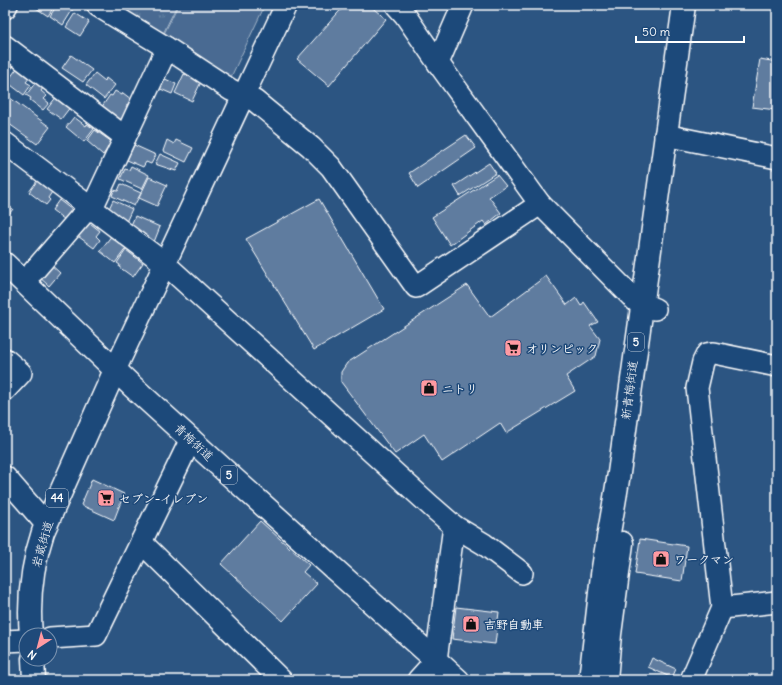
<svg xmlns="http://www.w3.org/2000/svg" width="782" height="685" font-family="Delius,'Klee One',sans-serif">
	<defs>
		<pattern id="park-tufts" width="24" height="20" patternUnits="userSpaceOnUse"><rect width="24" height="20" fill="#486b92"/><path d="M3 7l-1-3M5 7V3M7 7l1-3M15 17l-1-3M17 17v-4M19 17l1-3" fill="none" stroke="#6381a2"/></pattern>
	</defs>
	<rect width="100%" height="100%" fill="#2c5582"/>
	<filter id="ink" filterUnits="userSpaceOnUse"><feTurbulence type="fractalNoise" baseFrequency=".025" numOctaves="2"/><feDisplacementMap in="SourceGraphic" scale="8" xChannelSelector="R" yChannelSelector="G"/><feConvolveMatrix kernelMatrix="1 2 1 2 8 2 1 2 1" color-interpolation-filters="sRGB"/></filter>
	<g filter="url(#ink)">
		<path fill="#486b92" stroke="#a4b5c8" d="M178,5H265L231,77L225,79L162,38Z"/>
		<path fill="url(#park-tufts)" stroke="#a4b5c8" d="M112,5H177L161,38Z"/>
		<g fill="#5e7c9f" stroke="#fff">
			<path d="M34,5H55L48,16L33,6Z"/>
			<path d="M57,5H67L73,9L63,25L50,16Z"/>
			<path d="M345,5H369L386,19L329,86L297,59Z"/>
			<path d="M75,13L89,22L80,36L66,27Z"/>
			<path d="M71,55L92,70L83,82L62,68Z"/>
			<path d="M5,58L14,65L7,75L5,73Z"/>
			<path d="M760,59L777,62L776,110L752,107Z"/>
			<path d="M18,67L31,76L26,82L31,85L24,95L7,82Z"/>
			<path d="M95,73L105,81L106,78L115,85L104,99L86,85Z"/>
			<path d="M184,74L201,82L192,101L175,93Z"/>
			<path d="M161,77L176,84L172,94L156,87Z"/>
			<path d="M36,82L43,88L41,91L47,96L44,99L49,103L43,110L30,100L31,98L26,95Z"/>
			<path d="M115,91L122,95L123,93L131,99L126,107L130,109L121,121L101,108L110,95L112,96Z"/>
			<path d="M6,95L50,127L37,144L5,121V96Z"/>
			<path d="M57,96L71,106L61,119L47,109Z"/>
			<path d="M74,117L86,126L87,124L94,129L84,142L66,127Z"/>
			<path d="M95,130L112,142L103,155L87,141Z"/>
			<path d="M466,135L476,148L418,188L409,173Z"/>
			<path d="M167,140L174,144L176,140L193,148L186,162L163,151Z"/>
			<path d="M134,145L156,155L151,164L146,162L143,167L127,160Z"/>
			<path d="M160,154L180,163L176,171L155,164Z"/>
			<path d="M489,163L496,173L460,196L454,186Z"/>
			<path d="M131,166L149,175L142,189L120,179L125,169L129,170Z"/>
			<path d="M497,175L506,186L489,197L501,213L486,225L483,221L450,245L432,217Z"/>
			<path d="M149,177L167,185L157,206L139,198Z"/>
			<path d="M37,181L52,192L48,198L50,200L46,205L29,192Z"/>
			<path d="M121,184L141,193L134,206L112,196L114,190L118,191Z"/>
			<path d="M319,199L384,309L314,350L246,239Z"/>
			<path d="M59,200L76,213L69,223L52,210Z"/>
			<path d="M113,200L132,209L126,222L107,213Z"/>
			<path d="M5,203L13,209L5,219Z"/>
			<path d="M135,216L160,227L154,242L129,230Z"/>
			<path d="M86,220L100,231L96,236L100,240L94,248L75,234Z"/>
			<path d="M112,235L127,247L115,263L100,251Z"/>
			<path d="M126,250L143,263L133,277L119,267L120,265L117,263Z"/>
			<path d="M48,262L60,273L49,286L38,276Z"/>
			<path d="M546,276L567,305L576,298L581,306L584,302L598,322L590,326L600,339L596,356L566,376L575,391L506,433L500,423L442,462L424,434L395,454L341,382V372L347,363L467,285L490,317Z"/>
			<path d="M92,479L124,494L114,520L81,505Z"/>
			<path d="M260,521L309,565L303,572L317,584L283,621L221,564Z"/>
			<path d="M640,539L687,546L682,581L635,574Z"/>
			<path d="M456,607L499,612L495,644L452,639Z"/>
			<path d="M652,658L676,669L672,678L648,667Z"/>
		</g>
		<g fill="none" stroke-linecap="round" stroke-linejoin="round">
			<defs>
				<g id="minor">
					<path d="M396,5L405,15L438,63L540,204L636,301L655,309"/>
					<path d="M98,6L167,48L231,90L255,101L311,147L331,167L416,287L540,204"/>
					<path d="M5,8L7,5"/>
					<path d="M5,46L125,137"/>
					<path d="M438,63L463,5"/>
					<path d="M665,135L777,158"/>
					<path d="M5,143L164,263L431,506L454,526L484,544L522,573"/>
					<path d="M92,208L167,48"/>
					<path d="M33,272L90,206"/>
					<path d="M5,359L21,373L5,390"/>
					<path d="M115,370L286,5"/>
					<path d="M5,477L46,524"/>
					<path d="M141,542L281,680"/>
					<path d="M722,608L777,602"/>
					<path d="M50,638L96,635L191,439"/>
					<path d="M5,641L26,640"/>
					<path d="M418,680L436,660L454,526"/>
					<path d="M691,680L722,608L697,388L703,362L707,354L714,353L777,366"/>
				</g>
				<g id="major">
					<path d="M5,264L132,386L233,478L458,680"/>
					<path d="M31,635C28,600 32,565 43,532L115,370"/>
					<path d="M33,659L34,680"/>
					<path d="M590,680C594,645 598,610 602,575C607,541 614,507 619,473C640,317 662,161 684,5"/>
					<path d="M606,680L610,634L622,543"/>
				</g>
			</defs>
			<use href="#minor" stroke="#fff" stroke-width="24"/>
			<use href="#major" stroke="#fff" stroke-width="25"/>
			<use href="#minor" stroke="#1f4a7a" stroke-width="21"/>
			<use href="#major" stroke="#1f4a7a" stroke-width="22"/>
		</g>
	</g>
	<defs>
		<symbol id="supermarket-square" viewBox="-11 -11 22 22"><rect x="-9" y="-9" width="18" height="18" rx="4" fill="#ff9aa2" stroke="#1f4a7a"/><path d="M-6-5.5h2.5l.6 2H6L4.5 2H-2.5L-4.4-4H-6ZM-1.5 3.2a1.3 1.3 0 1 0 .1 0ZM3 3.2a1.3 1.3 0 1 0 .1 0Z" fill="#111"/></symbol>
		<symbol id="shop-square" viewBox="-11 -11 22 22"><rect x="-9" y="-9" width="18" height="18" rx="4" fill="#ff9aa2" stroke="#1f4a7a"/><path d="M-5-2.5h2.3a2.7 3.5 0 0 1 5.4 0H5L5.5 6h-11ZM-1.5-2.5h3a1.5 2.3 0 0 0-3 0Z" fill="#111"/></symbol>
	</defs>
	<g fill-rule="evenodd">
		<use href="#supermarket-square" x="503" y="338" width="20" height="20"/>
		<use href="#shop-square" x="419" y="378" width="20" height="20"/>
		<use href="#supermarket-square" x="96" y="488" width="20" height="20"/>
		<use href="#shop-square" x="651" y="549" width="20" height="20"/>
		<use href="#shop-square" x="461" y="614" width="20" height="20"/>
	</g>
	<g text-anchor="middle" dominant-baseline="central" stroke-width="3" stroke-linejoin="round" paint-order="stroke">
		<g fill="#1f4a7a" stroke="#bcc9d7" stroke-width="1">
			<rect x="628" y="333" width="16" height="18" rx="3"/>
			<rect x="221" y="466" width="16" height="18" rx="3"/>
			<rect x="46" y="489" width="22" height="18" rx="3"/>
		</g>
		<g font-size="11" font-weight="bold" fill="#fff">
			<text x="636" y="342">5</text>
			<text x="229" y="475">5</text>
			<text x="57" y="498">44</text>
		</g>
		<g font-size="12" font-weight="bold" fill="#fff" stroke="#1f4a7a" text-anchor="start">
			<text x="526" y="348">オリンピック</text>
			<text x="442" y="388">ニトリ</text>
			<text x="119" y="498">セブン-イレブン</text>
			<text x="674" y="559">ワークマン</text>
			<text x="484" y="624">吉野自動車</text>
		</g>
		<g font-size="12" fill="#fff" stroke="#1f4a7a">
			<text transform="translate(629 390) rotate(-83)">新青梅街道</text>
			<text transform="translate(194 442) rotate(43)">青梅街道</text>
			<text transform="translate(42 544) rotate(-74)">岩蔵街道</text>
		</g>
	</g>
	<rect width="782" height="685" fill="none" stroke="#1f4a7a" stroke-width="20"/>
	<rect x="10" y="10" width="762" height="665" fill="none" stroke="#fff" stroke-width="1.5" filter="url(#ink)"/>
	<g transform="translate(38 647) rotate(216)"><circle r="19" fill="#1f4a7a" stroke="#7992af"/>
	<path d="M0-3L7 15L0 10L-7 15Z" fill="#ff9aa2"/>
	<text y="-6" font-size="11" font-weight="bold" text-anchor="middle" fill="#ffffff">N</text>
	</g>
	<path d="M636 36v6h108v-6" fill="none" stroke="#ffffff" stroke-width="2"/>
	<text x="642" y="36" font-size="12" fill="#ffffff" stroke="#1f4a7a" stroke-width="3" paint-order="stroke">50 m</text>
</svg>
